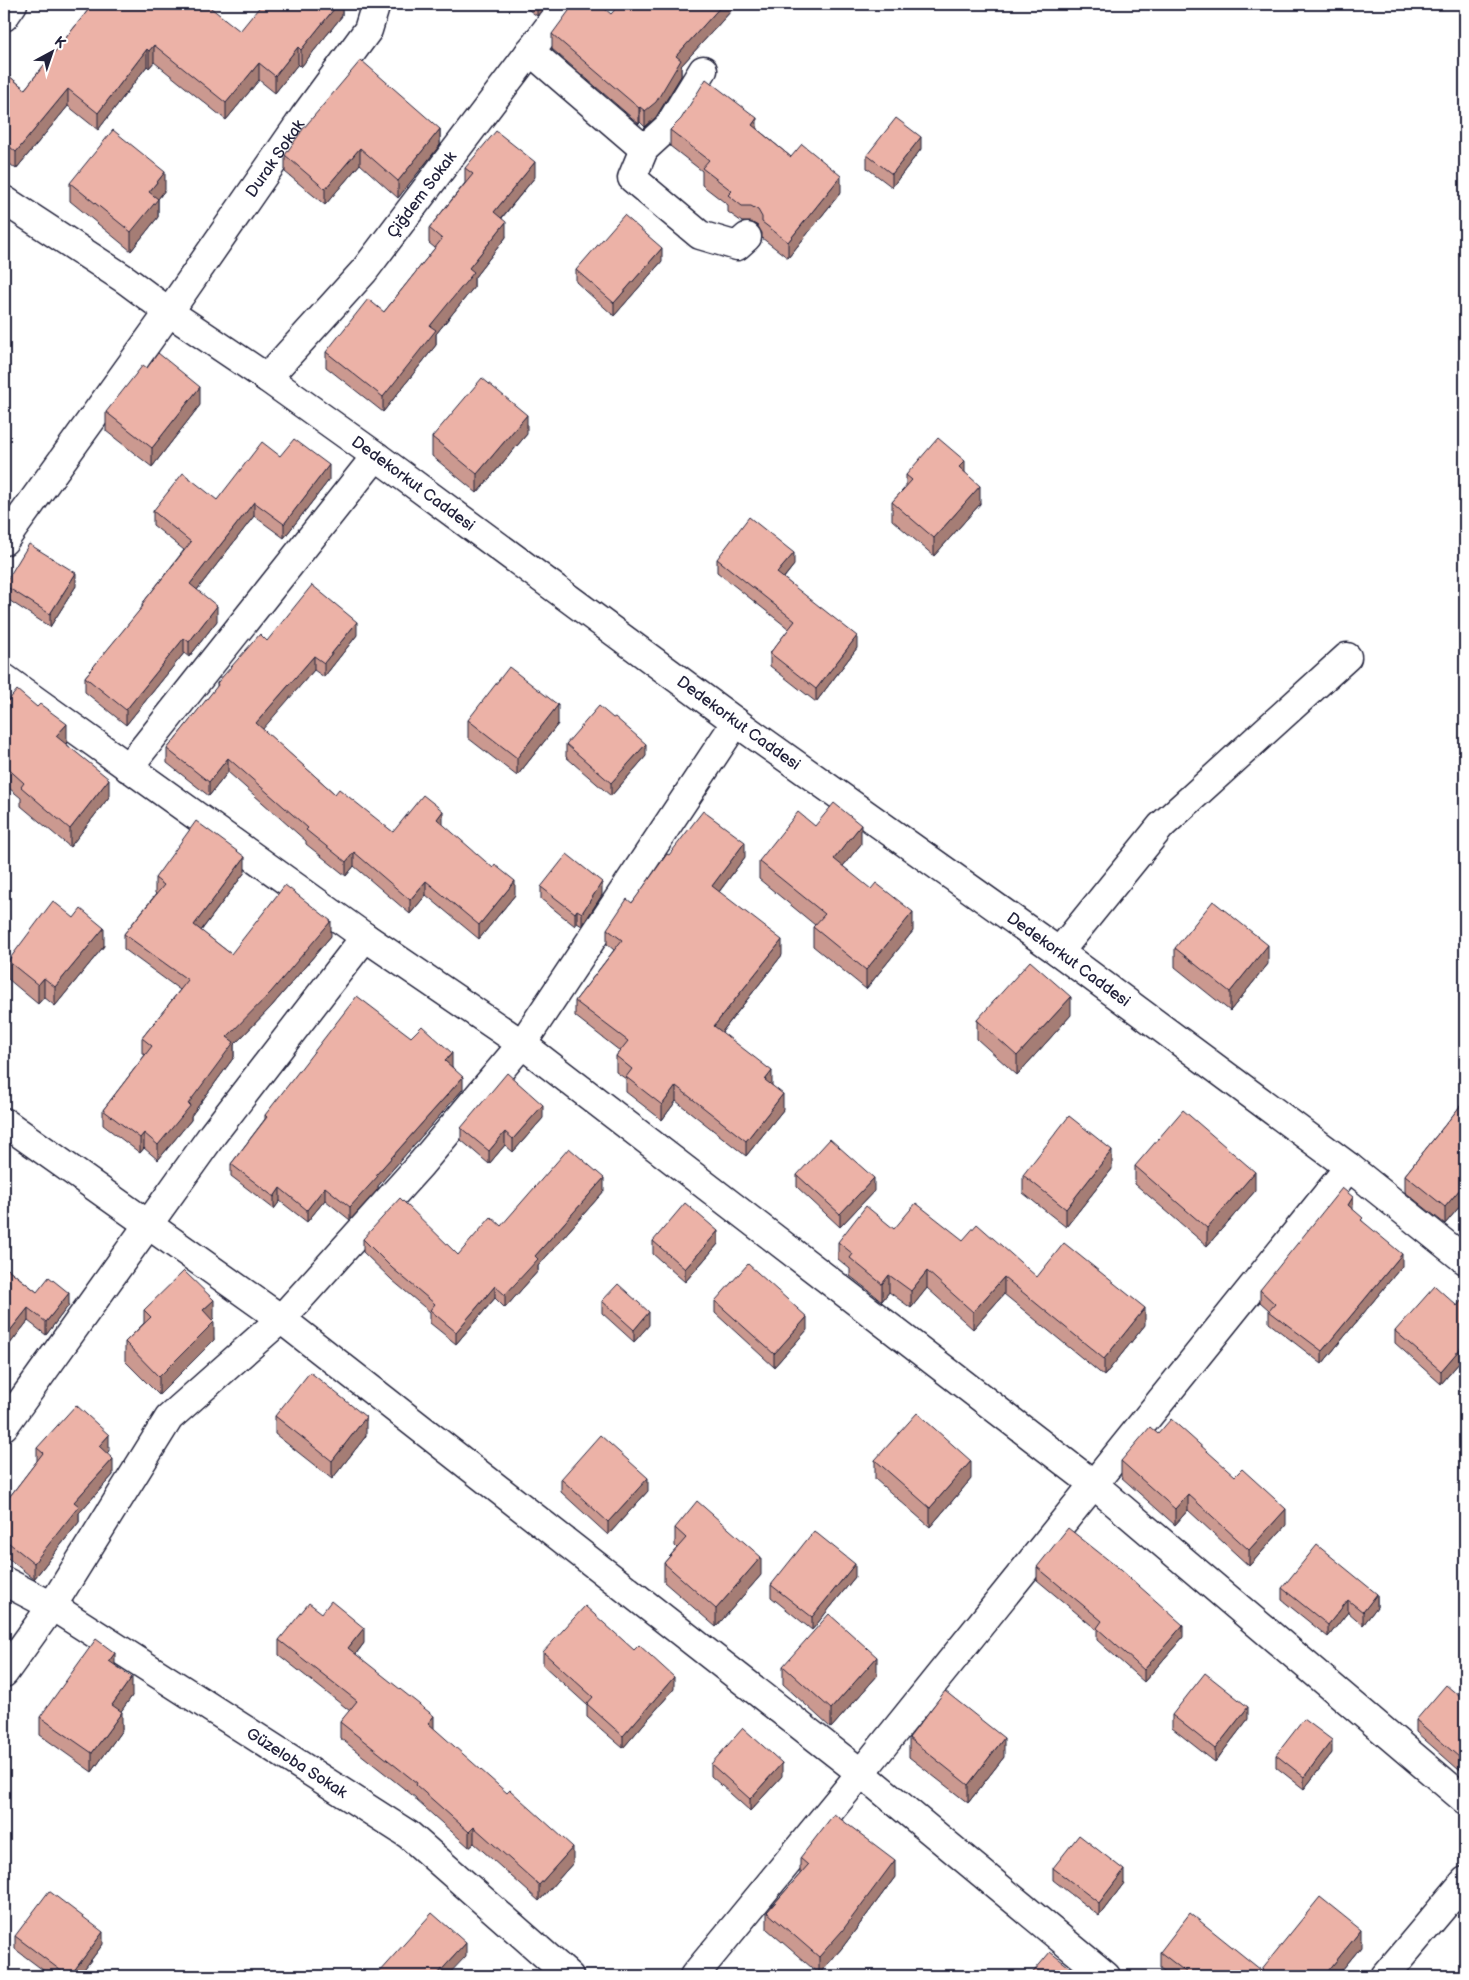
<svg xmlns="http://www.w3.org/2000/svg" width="1469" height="1980" font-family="'Balsamiq Sans',sans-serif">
	<rect width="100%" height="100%" fill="#fff"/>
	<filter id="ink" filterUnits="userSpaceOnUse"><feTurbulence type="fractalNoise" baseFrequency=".02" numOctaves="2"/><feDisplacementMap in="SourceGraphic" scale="10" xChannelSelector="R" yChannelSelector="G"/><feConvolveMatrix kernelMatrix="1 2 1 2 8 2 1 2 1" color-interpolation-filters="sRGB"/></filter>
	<g filter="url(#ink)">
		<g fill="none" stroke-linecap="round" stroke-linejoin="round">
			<defs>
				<g id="minor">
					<path d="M4,17L13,4"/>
					<path d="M530,51L644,149L632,178L700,235L737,246L747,237"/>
					<path d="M644,149L668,127L703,70"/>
					<path id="s1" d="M267,378L364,271L566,4"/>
					<path id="s2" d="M4,541L169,312L304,117L368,30L376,4"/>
					<path d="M4,678L365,937L522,1044L1092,1483L1465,1800"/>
					<path d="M128,768L376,456"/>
					<path d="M1059,952L1161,826L1347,657"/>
					<path d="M4,1122L281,1319L861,1773L1106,1976"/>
					<path d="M4,1426L213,1134L365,937"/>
					<path id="s3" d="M4,1581L52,1606L409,1835L569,1976"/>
					<path d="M4,1673L52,1606L169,1418L281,1319L421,1164L522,1044L736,722"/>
					<path d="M694,1976L861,1773L1349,1167"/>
					<path d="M1385,1976L1465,1881"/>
				</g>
				<g id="tertiary">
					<path id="s4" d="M4,200L126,280L169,312L267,378L376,456L736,722L1059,952L1349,1167L1465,1260"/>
				</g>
			</defs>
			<use href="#minor" stroke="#22223b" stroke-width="31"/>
			<use href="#tertiary" stroke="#22223b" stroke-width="31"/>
			<use href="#minor" stroke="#fff" stroke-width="28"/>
			<use href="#tertiary" stroke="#fff" stroke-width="28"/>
		</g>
		<g fill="#cb9990" stroke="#22223b">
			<path d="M93,4L240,31L342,4V16L301,67L298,64L275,93L259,80L226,120L154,62L149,68L147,66L98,130L68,106L16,169L4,159V72L25,89Z"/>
			<path d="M521,4H547L537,16Z"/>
			<path d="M731,4V11L681,66V76L656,117L645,127L640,122L639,124L552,49V34L611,14Z"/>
			<path d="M440,129V145L398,198L360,164L325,205L285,172V155Z"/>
			<path d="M757,129L791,157L841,192L788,258L762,238V233L758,226L751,222H742L728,212V205L702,185V171L670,146V130Z"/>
			<path d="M921,149L892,187L867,168V155Z"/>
			<path d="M465,168L535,177L502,218L506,237L474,278V287L436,334V345L383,412L326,367V352L384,312L435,248L429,243V228L465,183Z"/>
			<path d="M70,183L165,190L158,199V217L131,251L70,201Z"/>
			<path d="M662,261L614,316L576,282V270Z"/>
			<path d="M200,405L152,467L106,431V412Z"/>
			<path d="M527,434L477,493L432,456V437Z"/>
			<path d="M280,456L329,480L284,538L254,516L197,590L217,621L189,657L184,653L126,725L85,692V677L142,608V604L184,550L153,525V511L217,500Z"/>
			<path d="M965,472L980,504L934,556L892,520V502L906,487V475Z"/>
			<path d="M717,559L794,565L784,578L857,648L816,702L770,666V653L789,629L717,572Z"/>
			<path d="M4,585L76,586L50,627L4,597Z"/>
			<path d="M357,635L324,677L314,670L262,729L335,794L393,832L443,825L515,895L479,939L426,895L410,914L354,866L346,876L306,844V841L228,772L209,796L167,763V749L217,687V683L267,641Z"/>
			<path d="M4,706L67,742L66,743L109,797L70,847L21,806V798L4,784Z"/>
			<path d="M613,718L646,756L611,796L566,757V744Z"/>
			<path d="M468,720L558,724L517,776L468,738Z"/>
			<path d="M815,826L861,844L843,866L913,931L866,989L813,946V927L815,925L759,879V861Z"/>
			<path d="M669,855L745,857L719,892L782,955L722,1032L772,1085L783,1110L746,1156L676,1101L662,1120L626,1092V1079L616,1072V1056L620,1051L575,1016V1001L614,950L607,944V929L632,903Z"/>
			<path d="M245,872L201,931L231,954L331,936L271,1007L234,1045V1057L191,1116V1120L158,1160L144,1148L140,1153L103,1125V1110L145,1055L142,1053V1038L180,990L124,949V934L156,894L155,893V878Z"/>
			<path d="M541,887L602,895L582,926L577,923L575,926L541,899Z"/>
			<path d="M104,946L55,1006L44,997L38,1004L8,979V961Z"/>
			<path d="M1175,948L1268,964L1230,1011L1175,967Z"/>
			<path d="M1071,1015L1017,1075L977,1039V1020Z"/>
			<path d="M411,1037L452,1066L463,1089L378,1186V1189L350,1220L325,1200L307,1222L280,1201L274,1209L231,1176V1164L265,1119V1115Z"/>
			<path d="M1465,1100V1200L1445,1224L1405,1192V1175Z"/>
			<path d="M543,1118L513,1152L505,1145L489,1164L461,1140V1128Z"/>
			<path d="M1135,1166L1255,1191L1207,1246L1135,1184Z"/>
			<path d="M1112,1169L1066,1227L1023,1193V1175Z"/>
			<path d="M797,1175L874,1191L840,1227L797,1187Z"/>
			<path d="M604,1191L538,1266V1271L505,1308L495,1298L456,1344L430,1323V1312L392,1280L363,1252V1239L458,1255L501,1226Z"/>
			<path d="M1353,1210L1363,1222L1402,1266L1322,1364L1269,1323V1310L1260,1302V1290Z"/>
			<path d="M894,1229L963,1240L1037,1277L1145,1325L1104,1376L1004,1294L973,1329L927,1288L911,1308L889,1292L882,1301L850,1276V1269L838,1259V1242Z"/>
			<path d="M653,1241L718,1244L685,1282L653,1254Z"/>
			<path d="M4,1266L37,1292L69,1305L46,1335L28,1321L9,1345L4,1340Z"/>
			<path d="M602,1301L649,1325L634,1342L602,1313Z"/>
			<path d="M715,1301L807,1330L774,1367L715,1313Z"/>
			<path d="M1465,1304V1356L1441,1384L1395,1343V1331L1457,1306Z"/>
			<path d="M144,1310L214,1318L212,1320L214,1340L159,1395L125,1361V1342L144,1323Z"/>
			<path d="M275,1416L366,1436L332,1479L275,1434Z"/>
			<path d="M37,1448L109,1451L107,1453L113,1475L79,1513V1522L34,1579L4,1555V1504L37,1461Z"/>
			<path d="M875,1460L971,1479L930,1527L875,1479Z"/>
			<path d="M1121,1461L1286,1525L1249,1566L1188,1510L1175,1525L1121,1477Z"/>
			<path d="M561,1479L648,1491L608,1535L561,1492Z"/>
			<path d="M675,1528L761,1575L716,1627L664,1582V1563L677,1548L675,1546Z"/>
			<path d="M1037,1567L1183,1637L1144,1682L1097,1640V1630L1037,1580Z"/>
			<path d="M855,1577L812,1630L771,1597V1585Z"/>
			<path d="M1282,1588L1377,1594V1607L1363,1625L1348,1612L1328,1637L1282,1600Z"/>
			<path d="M322,1613L364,1643L356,1654L573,1863L539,1901L474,1843L469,1847L416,1800V1798L340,1738V1722L350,1711L279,1655V1640Z"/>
			<path d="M543,1652L674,1689L623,1748L587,1717V1705L543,1665Z"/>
			<path d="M115,1665L132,1696L121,1711L122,1730L92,1772L40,1735V1717Z"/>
			<path d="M783,1666L877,1676L831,1728L783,1684Z"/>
			<path d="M1465,1701V1763L1459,1770L1416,1732V1720Z"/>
			<path d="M1172,1715L1248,1719L1215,1762L1172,1728Z"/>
			<path d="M909,1738L1004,1757L968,1803L909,1757Z"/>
			<path d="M1332,1753L1304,1789L1276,1767V1755Z"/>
			<path d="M711,1764L782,1776L750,1811L711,1776Z"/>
			<path d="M800,1858L895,1877L842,1948L819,1974L767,1929V1912L800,1874Z"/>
			<path d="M1053,1868L1124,1883L1099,1916L1053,1880Z"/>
			<path d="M15,1936L103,1944L79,1976H51L15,1949Z"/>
			<path d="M1361,1947L1337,1976H1170L1160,1968V1952L1261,1970Z"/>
		</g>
		<g fill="#a57d75" stroke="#22223b">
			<path d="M338,4H342V16L301,67V50Z"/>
			<path d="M537,4H547L537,16Z"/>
			<path d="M723,4H731V11L681,66V76L656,117L645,127V111L676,56Z"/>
			<path d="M154,45V62L149,68V51Z"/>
			<path d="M298,47V64L275,93V76Z"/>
			<path d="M147,49V66L98,130V113Z"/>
			<path d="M259,63V80L226,120V103Z"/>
			<path d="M68,89V106L16,169V152Z"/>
			<path d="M640,107V122L639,124V108Z"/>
			<path d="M757,118V135L752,125Z"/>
			<path d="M440,129V145L398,198V181Z"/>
			<path d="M921,137V149L892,187V174Z"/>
			<path d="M360,148V164L325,205V189Z"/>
			<path d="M535,162V177L494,227V212Z"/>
			<path d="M165,172V190L158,199V217L131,251V232L149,192Z"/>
			<path d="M841,176V192L788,258V242Z"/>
			<path d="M506,222V237L474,278V287L436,334V345L383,412V397L469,268Z"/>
			<path d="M662,248V261L614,316V303Z"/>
			<path d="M200,387V405L152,467V448Z"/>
			<path d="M527,415V434L477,493V474Z"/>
			<path d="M965,461V480L959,467Z"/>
			<path d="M329,465V480L284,538V524Z"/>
			<path d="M980,486V504L934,556V538Z"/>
			<path d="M254,502V516L190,599V584Z"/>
			<path d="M794,553V565L777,586V573Z"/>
			<path d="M76,573V586L50,627V614Z"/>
			<path d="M217,606V621L189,657V642Z"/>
			<path d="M357,622V635L324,677V663Z"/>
			<path d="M857,636V648L816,702V689Z"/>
			<path d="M184,638V653L126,725V710Z"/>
			<path d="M314,656V670L256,737V723Z"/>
			<path d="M558,705V724L517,776V758Z"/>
			<path d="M67,724V742L56,755V736Z"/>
			<path d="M646,744V756L611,796V783Z"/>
			<path d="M228,758V772L209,796V782Z"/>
			<path d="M109,779V797L70,847V829Z"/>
			<path d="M443,811V825L437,819Z"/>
			<path d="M861,825V844L834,877V859Z"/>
			<path d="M745,842V857L712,901V886Z"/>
			<path d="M354,852V866L346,876V862Z"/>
			<path d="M245,857V872L194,940V925Z"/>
			<path d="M426,881V895L410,914V900Z"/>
			<path d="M515,881V895L479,939V925Z"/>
			<path d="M602,882V895L582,926V913Z"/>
			<path d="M577,910V923L575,926V913Z"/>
			<path d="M913,912V931L866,989V970Z"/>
			<path d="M331,921V936L271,1007L234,1045V1057L191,1116V1120L158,1160V1145L188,1104L227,1037Z"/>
			<path d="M104,928V946L55,1006V987Z"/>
			<path d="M782,940V955L714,1042V1026Z"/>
			<path d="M1268,945V964L1230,1011V992Z"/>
			<path d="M44,978V997L38,1004V985Z"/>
			<path d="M1071,997V1015L1017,1075V1056Z"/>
			<path d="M452,1053V1066L445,1074V1061Z"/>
			<path d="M772,1071V1087L765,1080Z"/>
			<path d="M463,1077V1089L378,1186V1189L350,1220V1207L376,1175Z"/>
			<path d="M676,1086V1101L662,1120V1105Z"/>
			<path d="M783,1094V1110L746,1156V1141Z"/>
			<path d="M543,1105V1118L513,1152V1139Z"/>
			<path d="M505,1132V1145L489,1164V1151Z"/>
			<path d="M144,1133V1148L140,1153V1138Z"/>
			<path d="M1112,1150V1169L1066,1227V1209Z"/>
			<path d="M1255,1172V1191L1207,1246V1228Z"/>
			<path d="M604,1178V1191L538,1266V1271L505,1308V1295L535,1256Z"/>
			<path d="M874,1178V1191L840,1227V1214Z"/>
			<path d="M1465,1183V1200L1445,1224V1207Z"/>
			<path d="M325,1187V1200L307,1222V1210Z"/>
			<path d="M280,1188V1201L274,1209V1197Z"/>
			<path d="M1353,1197V1210L1348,1205Z"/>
			<path d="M718,1231V1244L685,1282V1269Z"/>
			<path d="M1402,1254V1266L1322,1364V1351Z"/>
			<path d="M927,1271V1288L911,1308V1291Z"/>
			<path d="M889,1275V1292L882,1301V1284Z"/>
			<path d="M1004,1277V1294L973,1329V1312Z"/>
			<path d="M495,1286V1298L456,1344V1332Z"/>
			<path d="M69,1293V1305L46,1335V1322Z"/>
			<path d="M214,1300V1318L203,1329V1310Z"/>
			<path d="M28,1308V1321L9,1345V1332Z"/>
			<path d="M1145,1308V1325L1104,1376V1359Z"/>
			<path d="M649,1312V1325L634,1342V1330Z"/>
			<path d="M807,1317V1330L774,1367V1354Z"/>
			<path d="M214,1322V1340L159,1395V1377Z"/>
			<path d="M1465,1343V1356L1441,1384V1371Z"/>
			<path d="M366,1417V1436L332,1479V1461Z"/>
			<path d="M109,1435V1451L99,1462V1446Z"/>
			<path d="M113,1459V1475L79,1513V1522L34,1579V1563L74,1502Z"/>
			<path d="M971,1461V1479L930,1527V1508Z"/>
			<path d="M648,1478V1491L608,1535V1522Z"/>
			<path d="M1188,1494V1510L1175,1525V1509Z"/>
			<path d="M1286,1509V1525L1249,1566V1550Z"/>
			<path d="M761,1557V1575L716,1627V1609Z"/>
			<path d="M855,1564V1577L812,1630V1617Z"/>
			<path d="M1377,1594V1607L1363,1625V1612Z"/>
			<path d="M1348,1600V1612L1328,1637V1625Z"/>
			<path d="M1183,1625V1637L1144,1682V1670Z"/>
			<path d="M364,1628V1643L348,1664V1648Z"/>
			<path d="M115,1653V1671L109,1661Z"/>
			<path d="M877,1657V1676L831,1728V1709Z"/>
			<path d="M132,1677V1696L112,1724V1705Z"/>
			<path d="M674,1677V1689L623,1748V1736Z"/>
			<path d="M1248,1707V1719L1215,1762V1749Z"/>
			<path d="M122,1712V1730L92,1772V1753Z"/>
			<path d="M434,1716V1732L428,1723Z"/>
			<path d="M1004,1738V1757L968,1803V1785Z"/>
			<path d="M1332,1740V1753L1304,1789V1777Z"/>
			<path d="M1465,1750V1763L1459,1770V1757Z"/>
			<path d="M782,1763V1776L750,1811V1799Z"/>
			<path d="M474,1827V1843L469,1847V1832Z"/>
			<path d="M573,1847V1863L539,1901V1885Z"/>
			<path d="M895,1860V1877L842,1948L819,1974V1957Z"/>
			<path d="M1124,1870V1883L1099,1916V1903Z"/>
			<path d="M1361,1930V1947L1337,1976H1324Z"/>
			<path d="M103,1932V1944L79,1976H70Z"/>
			<path d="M466,1943V1956L447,1976H436Z"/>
		</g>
		<g fill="#ecb2a7" stroke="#22223b">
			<path d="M93,4H206L240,31L262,4H338L301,50L298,47L275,76L259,63L226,103L154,45L149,51L147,49L98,113L68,89L16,152L4,142V72L25,89Z"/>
			<path d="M574,4H599L611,14L620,4H723L676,56L681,60L656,102L645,111L640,107L639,108L552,34Z"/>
			<path d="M361,60L440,129L398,181L360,148L325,189L285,155L303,129Z"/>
			<path d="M706,79L757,118L752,125L791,157L802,144L841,176L788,242L762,222V217L758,210L751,206H742L728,195L732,191L702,168L709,160L670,130L681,119Z"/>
			<path d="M896,118L921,137L892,174L867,155Z"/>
			<path d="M113,130L165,172L149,192L158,199L131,232L70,183Z"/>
			<path d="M496,131L535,162L494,212L506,222L469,268L474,272L430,326L436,330L383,397L326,352L368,299L384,312L442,239L429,228L473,174L465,168Z"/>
			<path d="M624,215L662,248L614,303L576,270Z"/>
			<path d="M158,353L200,387L152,448L106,412L143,365L147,368Z"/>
			<path d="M482,378L527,415L477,474L432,437Z"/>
			<path d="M938,438L965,461L959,467L980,486L934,538L892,502L912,480L906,475Z"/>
			<path d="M294,439L329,465L284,524L254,502L190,584L217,606L189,642L184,638L126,710L85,677L143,606L142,604L191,542L153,511L183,473L217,500L262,442L280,456Z"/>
			<path d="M749,517L794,553L777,573L857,636L816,689L770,653L795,621L717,559Z"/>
			<path d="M29,544L76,573L50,614L4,585Z"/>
			<path d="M312,585L357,622L324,663L314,656L256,723L335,794L339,789L393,832L423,795L443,811L437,819L493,868L495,865L515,881L479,925L426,881L410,900L354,852L346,862L306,830L308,828L228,758L209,782L167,749L218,685L217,683L260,634L267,641Z"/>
			<path d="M509,667L558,705L517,758L468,720Z"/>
			<path d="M17,690L37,707L40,704L67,724L56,736L109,779L70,829L21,787L24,783L4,765V706Z"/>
			<path d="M599,706L613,718L615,717L646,744L611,783L566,744Z"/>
			<path d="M834,803L861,825L834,859L871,889L876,883L913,912L866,970L813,927L825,914L759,861L798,812L815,826Z"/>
			<path d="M703,811L745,842L712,886L782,940L714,1026L772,1071L765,1080L783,1094L746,1141L676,1086L662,1105L626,1077L632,1069L616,1056L628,1041L575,1001L622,940L607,929L627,899L632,903L667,854L669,855Z"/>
			<path d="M196,821L245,857L194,925L231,954L285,885L331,921L271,992L227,1037L234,1042L188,1104L191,1105L158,1145L144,1133L140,1138L103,1110L152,1046L142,1038L188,980L124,934L164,885L155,878Z"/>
			<path d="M567,854L602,882L582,913L577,910L575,913L541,887Z"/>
			<path d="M53,901L74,918L81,909L104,928L55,987L44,978L38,985L8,961Z"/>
			<path d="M1213,901L1268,945L1230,992L1175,948Z"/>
			<path d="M1030,961L1071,997L1017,1056L977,1020Z"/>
			<path d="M357,996L411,1037L422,1026L452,1053L445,1061L463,1077L376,1175L378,1176L350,1207L325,1187L307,1210L280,1188L274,1197L231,1164L267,1117L265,1115Z"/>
			<path d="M507,1073L543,1105L513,1139L505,1132L489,1151L461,1128Z"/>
			<path d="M1465,1100V1183L1445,1207L1405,1175Z"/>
			<path d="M1183,1110L1255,1172L1207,1228L1135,1166Z"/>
			<path d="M1069,1116L1112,1150L1066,1209L1023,1175Z"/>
			<path d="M830,1139L874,1178L840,1214L797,1175Z"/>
			<path d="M569,1148L604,1178L535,1256L538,1259L505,1295L495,1286L456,1332L430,1310L435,1304L392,1268L363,1239L400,1198L458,1255L491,1217L501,1226Z"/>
			<path d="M1342,1188L1353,1197L1348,1205L1363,1218L1361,1220L1402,1254L1322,1351L1269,1311L1275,1304L1260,1290Z"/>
			<path d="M685,1203L718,1231L685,1269L653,1241Z"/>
			<path d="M916,1203L963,1240L977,1224L1037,1277L1064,1243L1145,1308L1104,1359L1004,1277L973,1312L927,1271L911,1291L889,1275L882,1284L850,1258L853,1254L838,1242L866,1206L894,1229Z"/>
			<path d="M748,1264L807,1317L774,1354L715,1301Z"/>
			<path d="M4,1266L37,1292L49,1277L69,1293L46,1322L28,1308L9,1332L4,1328Z"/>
			<path d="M184,1271L214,1300L203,1310L214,1322L159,1377L125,1342L151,1317L144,1310Z"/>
			<path d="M618,1284L649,1312L634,1330L602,1301Z"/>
			<path d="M1435,1286L1457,1306L1462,1300L1465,1304V1343L1441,1371L1395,1331Z"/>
			<path d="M310,1372L366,1417L332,1461L275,1416Z"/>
			<path d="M76,1405L109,1435L99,1446L113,1459L74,1502L79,1506L34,1563L4,1539V1504L43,1453L37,1448Z"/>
			<path d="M917,1413L971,1461L930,1508L875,1460Z"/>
			<path d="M1171,1419L1235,1476L1242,1469L1286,1509L1249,1550L1188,1494L1175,1509L1121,1461L1150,1427L1158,1434Z"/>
			<path d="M600,1435L648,1478L608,1522L561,1479Z"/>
			<path d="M697,1501L761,1557L716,1609L664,1563L686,1538L675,1528Z"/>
			<path d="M1068,1528L1121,1570L1183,1625L1144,1670L1097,1628L1102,1621L1037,1567Z"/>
			<path d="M814,1531L855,1564L812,1617L771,1585Z"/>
			<path d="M1317,1545L1377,1594L1363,1612L1348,1600L1328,1625L1282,1588Z"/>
			<path d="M331,1601L364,1628L348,1648L434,1716L428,1723L507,1793L510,1790L573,1847L539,1885L474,1827L469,1832L416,1785L417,1783L340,1722L357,1701L279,1640L309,1603L322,1613Z"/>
			<path d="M585,1606L634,1650L639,1645L674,1677L623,1736L587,1704L593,1697L543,1652Z"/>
			<path d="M829,1614L877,1657L831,1709L783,1666Z"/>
			<path d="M96,1639L115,1653L109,1661L132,1677L112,1705L122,1712L92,1753L40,1717Z"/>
			<path d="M1205,1673L1248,1707L1215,1749L1172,1715Z"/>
			<path d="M1446,1685L1465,1701V1750L1459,1757L1416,1720Z"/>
			<path d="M945,1691L1004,1738L968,1785L909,1738Z"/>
			<path d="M1304,1719L1332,1740L1304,1777L1276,1755Z"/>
			<path d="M743,1728L782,1763L750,1799L711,1764Z"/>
			<path d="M834,1814L895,1860L842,1931L819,1957L767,1912L808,1865L800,1858Z"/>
			<path d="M1079,1835L1124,1870L1099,1903L1053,1868Z"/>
			<path d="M49,1891L103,1932L70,1976H68L15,1936Z"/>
			<path d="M1320,1897L1361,1930L1324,1976H1191L1160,1952L1190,1913L1261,1970Z"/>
			<path d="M432,1913L466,1943L436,1976H382L378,1973Z"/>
			<path d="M1050,1952L1081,1976H1030Z"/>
		</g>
	</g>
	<g text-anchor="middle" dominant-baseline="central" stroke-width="4" stroke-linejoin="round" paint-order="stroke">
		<g font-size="16" fill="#22223b" stroke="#fff">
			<text stroke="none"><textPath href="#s2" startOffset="469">Durak Sokak</textPath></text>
			<text stroke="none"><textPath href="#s1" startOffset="240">Çiğdem Sokak</textPath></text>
			<text stroke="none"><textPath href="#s4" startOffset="498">Dedekorkut Caddesi</textPath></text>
			<text stroke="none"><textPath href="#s4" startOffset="902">Dedekorkut Caddesi</textPath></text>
			<text stroke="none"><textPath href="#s4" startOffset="1308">Dedekorkut Caddesi</textPath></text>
			<text stroke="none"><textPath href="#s3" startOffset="345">Güzeloba Sokak</textPath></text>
		</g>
	</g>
	<rect width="1469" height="1980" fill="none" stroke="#fff" stroke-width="20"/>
	<rect x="10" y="10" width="1449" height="1960" fill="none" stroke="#22223b" stroke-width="2" filter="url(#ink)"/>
	<g transform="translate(52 52) rotate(40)" stroke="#ffffff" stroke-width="4" paint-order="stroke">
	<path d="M0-4L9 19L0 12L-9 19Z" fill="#22223b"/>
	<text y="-8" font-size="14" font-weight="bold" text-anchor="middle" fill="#22223b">K</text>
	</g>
</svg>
